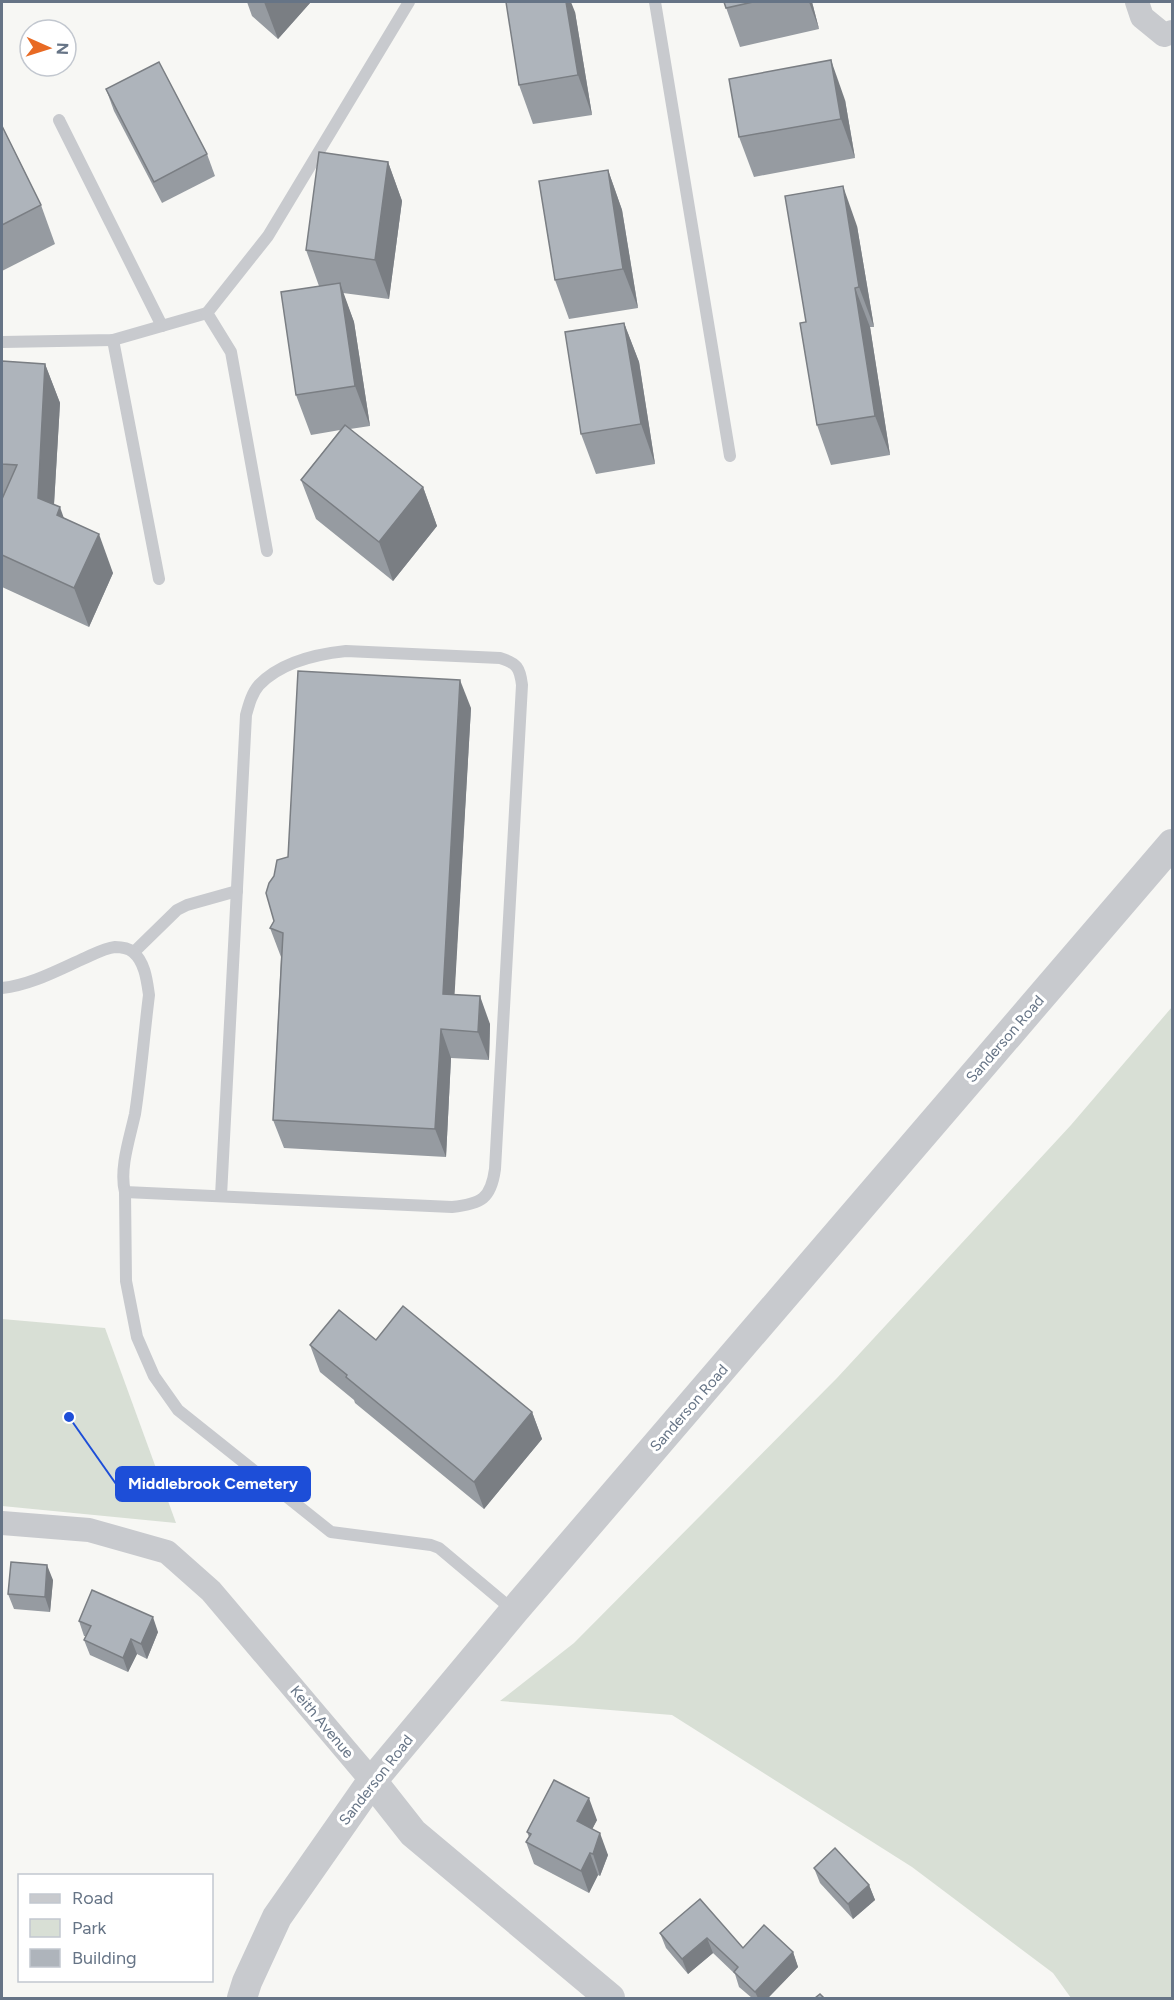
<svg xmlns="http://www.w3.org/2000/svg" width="1174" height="2000" font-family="Figtree,sans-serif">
	<rect width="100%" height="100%" fill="#f7f7f4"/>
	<g fill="#d8dfd5">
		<path d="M1172,1007V1998H1071L1053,1973L912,1867L672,1715L500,1701L574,1643L837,1378L1071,1125Z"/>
		<path d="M2,1319L105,1328L176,1523L2,1506Z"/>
	</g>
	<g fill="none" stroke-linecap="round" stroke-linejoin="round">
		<g stroke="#c8cace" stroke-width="12">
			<path d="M655,2L730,456"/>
			<path d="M59,120L162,326"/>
			<path d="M113,340L159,579"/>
			<path d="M2,342L113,340L207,313"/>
			<path d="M267,551L231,352L207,313L268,236L409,2"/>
			<path d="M134,952L177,910L187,905L237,891"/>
			<path d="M2,988C31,985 58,970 85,958C94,954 105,948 115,947C121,947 128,948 133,952C145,962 147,981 149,995C144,1035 141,1075 135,1114C130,1137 119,1169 125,1192L452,1207C481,1204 491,1199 495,1169L522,685C520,668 517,663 500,658L346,651C317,654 281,662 259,685C252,693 249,704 246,715L221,1196"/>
			<path d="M125,1192L126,1281L137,1337L154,1376L178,1410L331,1532L431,1545L439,1548L514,1611"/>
		</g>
		<g stroke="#c8cace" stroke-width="24">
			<path d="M1137,2L1142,17L1164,35L1172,32"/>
			<path d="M2,1523L89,1530L167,1552L211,1591L372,1781"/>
		</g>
		<g stroke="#c8cace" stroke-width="30">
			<path d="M372,1781L413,1833L610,1998"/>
			<path d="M242,1998L247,1982L277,1917L372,1781L514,1611L1172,844"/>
		</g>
	</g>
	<g fill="#969ba1">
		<path d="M247,2H313L310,3L278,39L252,16Z"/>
		<path d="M724,2H812L819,29L740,47Z"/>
		<path d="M575,12L592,115L533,124L519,85Z"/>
		<path d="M106,89L207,154L215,176L162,203L114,111Z"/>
		<path d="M845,100L855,158L754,177L739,137Z"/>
		<path d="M2,126L41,205L55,244L2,271Z"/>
		<path d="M388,162L402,201L389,299L343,293L354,322L370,426L350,429L423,487L437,526L393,581L316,519L301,480L340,430L311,435L296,395L319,286L306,250Z"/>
		<path d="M608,170L622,210L638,308L569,319L555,280Z"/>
		<path d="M857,226L874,327H870L890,455L831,465L817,425L806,322Z"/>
		<path d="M624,323L639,362L655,464L596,474L581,434Z"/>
		<path d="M2,361L45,364L60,403L54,505L64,518L113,573L89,627L2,587Z"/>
		<path d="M471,708L454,995L490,1024L489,1060L451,1058L446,1157L284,1148L273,1120L281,957L270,928L274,921L288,857Z"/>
		<path d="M376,1340L532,1412L542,1439L484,1509L355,1403L354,1400L320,1372L310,1345Z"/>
		<path d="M53,1580L50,1612L14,1609L8,1594Z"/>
		<path d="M79,1621L158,1632L147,1659L137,1654L128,1672L90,1655L84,1640L86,1636H84Z"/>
		<path d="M597,1820L592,1829L608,1855L600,1876L598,1875L589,1893L534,1864L526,1842L529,1837L527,1832Z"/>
		<path d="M814,1868L869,1885L875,1900L853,1919L820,1883Z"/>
		<path d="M700,1899L743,1948L793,1952L798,1967L768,1998H752L739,1987L735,1974L713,1953L688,1974L666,1948L660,1933Z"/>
	</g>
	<g fill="#7a7e83">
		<path d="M264,2H310V3L278,39Z"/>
		<path d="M566,2H571L575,12L592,115L578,75Z"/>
		<path d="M809,2H812L819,29Z"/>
		<path d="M831,60L845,100L855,158L841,119Z"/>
		<path d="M388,162L402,201L389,299L375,260Z"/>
		<path d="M608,170L622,210L638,308L623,269Z"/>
		<path d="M843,186L857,226L874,327L859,287Z"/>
		<path d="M340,283L354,322L370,426L355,386Z"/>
		<path d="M855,288L870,327L890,455L875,416Z"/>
		<path d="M624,323L639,362L655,464L641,424Z"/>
		<path d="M45,364L60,403L52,537L38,498Z"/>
		<path d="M423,487L437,526L393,581L379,542Z"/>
		<path d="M60,507L74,547L57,515Z"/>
		<path d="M99,534L113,573L89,627L74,588Z"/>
		<path d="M460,680L471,708L453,1022L443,994Z"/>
		<path d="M480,996L490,1024L489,1060L478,1032Z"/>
		<path d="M441,1029L451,1058L446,1157L435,1129Z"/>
		<path d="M532,1412L542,1439L484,1509L474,1482Z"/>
		<path d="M47,1565L53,1580L50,1612L45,1597Z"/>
		<path d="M153,1617L158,1632L147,1659L141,1644Z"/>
		<path d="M131,1639L137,1654L128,1672L123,1658Z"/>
		<path d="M589,1798L597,1820L585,1843L577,1821Z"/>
		<path d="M600,1833L608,1855L600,1876L593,1854Z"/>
		<path d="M590,1853L598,1875L589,1893L581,1871Z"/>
		<path d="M869,1885L875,1900L853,1919L848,1904Z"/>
		<path d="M707,1938L713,1953L688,1974L682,1959Z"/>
		<path d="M793,1952L798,1967L768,1998H758L755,1992Z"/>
	</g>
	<g fill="#aeb4bb" stroke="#7a7e83" stroke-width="1.5">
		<path d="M506,2H566L578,75L519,85Z"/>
		<path d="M724,2H753L726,8Z"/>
		<path d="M831,60L841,119L739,137L729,79Z"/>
		<path d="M159,62L207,154L154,182L106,89Z"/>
		<path d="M2,126L41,205L2,225Z"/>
		<path d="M319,152L388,162L375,260L306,250Z"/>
		<path d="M608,170L623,269L555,280L539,181Z"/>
		<path d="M843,186L859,287L855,288L875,416L817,425L800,323L806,322L785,196Z"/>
		<path d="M340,283L355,386L296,395L281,292Z"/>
		<path d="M624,323L641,424L581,434L565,332Z"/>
		<path d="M2,361L45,364L38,498L60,507L57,515L99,534L74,588L2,555V499L17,465L2,464Z"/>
		<path d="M345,425L423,487L379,542L301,480Z"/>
		<path d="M298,671L460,680L443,994L480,996L478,1032L441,1029L435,1129L273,1120L283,933L270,928L274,921L266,893L269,883L274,876L277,860L288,857Z"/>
		<path d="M403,1306L532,1412L474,1482L346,1377L347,1375L310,1345L339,1310L376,1340Z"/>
		<path d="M11,1562L47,1565L45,1597L8,1594Z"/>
		<path d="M92,1590L153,1617L141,1644L131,1639L123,1658L84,1640L91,1626L79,1621Z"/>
		<path d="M554,1780L589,1798L577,1821L600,1833L593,1854L590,1853L581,1871L526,1842L531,1834L527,1832Z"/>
		<path d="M835,1848L869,1885L848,1904L814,1868Z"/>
		<path d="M700,1899L743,1948L764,1925L793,1952L755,1992L734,1972L738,1967L707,1938L682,1959L660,1933Z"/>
		<path d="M820,1994L824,1998H815Z"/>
	</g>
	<g text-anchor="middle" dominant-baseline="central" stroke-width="6" stroke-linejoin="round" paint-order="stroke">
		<g font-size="15" fill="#667486" stroke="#fff">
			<text transform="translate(1005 1039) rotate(-49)">Sanderson Road</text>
			<text transform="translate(689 1408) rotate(-49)">Sanderson Road</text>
			<text transform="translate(322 1722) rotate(50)">Keith Avenue</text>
			<text transform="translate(376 1780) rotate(-52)">Sanderson Road</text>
		</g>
	</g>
	<path fill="none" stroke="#1d4ed8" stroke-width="2" d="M69 1417L116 1484"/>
	<circle fill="#1d4ed8" stroke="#fff" stroke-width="2" cx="69" cy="1417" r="6"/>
	<rect fill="#1d4ed8" stroke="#1d4ed8" stroke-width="2" x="116" y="1467" width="194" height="34" rx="6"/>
	<g font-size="16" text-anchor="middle" font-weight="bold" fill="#fff">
		<text x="213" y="1489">Middlebrook Cemetery</text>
	</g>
	<rect width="1174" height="2000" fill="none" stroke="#667486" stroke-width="6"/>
	<rect x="18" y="1874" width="195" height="108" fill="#ffffff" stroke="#c2c7cf" stroke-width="1.5"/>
	<rect x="30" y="1894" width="30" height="9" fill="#c8cace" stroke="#c2c7cf" stroke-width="1.5"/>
	<text x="72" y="1904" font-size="18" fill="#667486">Road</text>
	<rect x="30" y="1919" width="30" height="18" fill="#d8dfd5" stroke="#c2c7cf" stroke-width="1.5"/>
	<text x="72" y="1934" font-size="18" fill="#667486">Park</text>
	<rect x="30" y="1949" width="30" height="18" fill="#aeb4bb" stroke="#c2c7cf" stroke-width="1.5"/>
	<text x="72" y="1964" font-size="18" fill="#667486">Building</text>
	<g transform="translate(48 48) rotate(93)"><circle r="28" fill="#ffffff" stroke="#c2c7cf" stroke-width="1.5"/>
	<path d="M0-4.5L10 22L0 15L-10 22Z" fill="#e86a24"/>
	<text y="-9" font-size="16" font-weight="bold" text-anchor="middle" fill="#667486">N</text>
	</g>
</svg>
